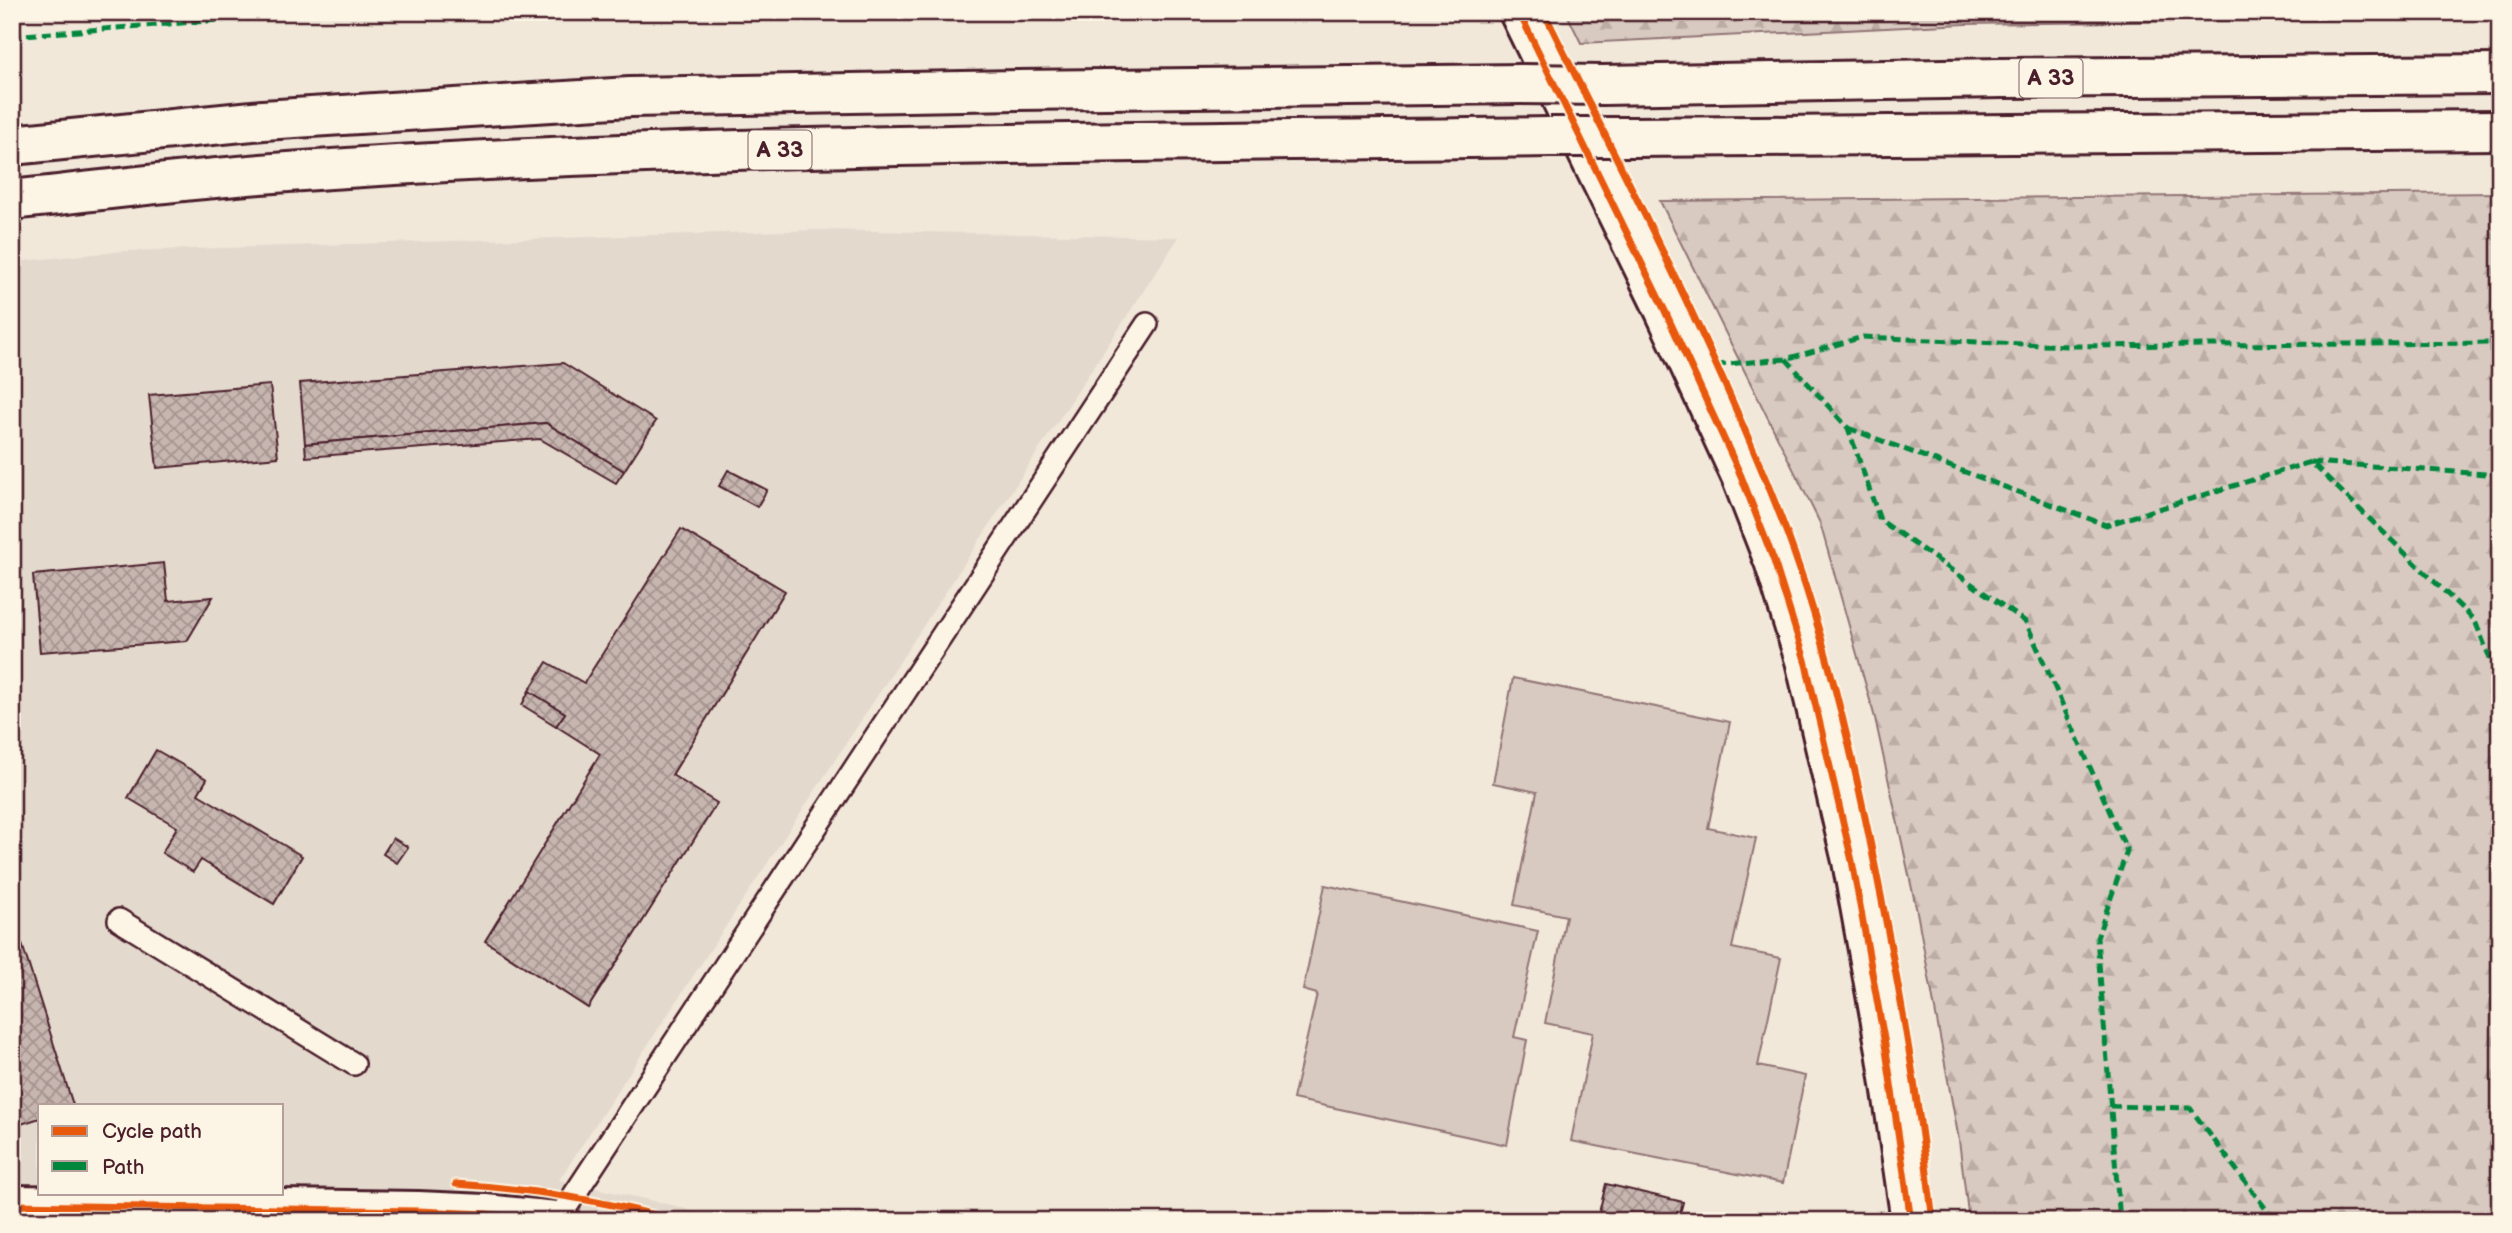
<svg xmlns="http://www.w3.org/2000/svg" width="2512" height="1233" font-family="'Balsamiq Sans',sans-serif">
	<defs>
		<pattern id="forest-firs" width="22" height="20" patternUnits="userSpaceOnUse" patternTransform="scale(1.75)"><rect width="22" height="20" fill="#d8cac0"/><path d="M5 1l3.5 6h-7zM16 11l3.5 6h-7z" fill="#bbada5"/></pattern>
		<pattern id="building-cross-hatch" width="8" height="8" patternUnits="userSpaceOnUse" patternTransform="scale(1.75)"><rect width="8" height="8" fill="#c7b6af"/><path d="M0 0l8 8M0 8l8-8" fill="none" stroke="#a4938f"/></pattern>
	</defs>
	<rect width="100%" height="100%" fill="#f1e8da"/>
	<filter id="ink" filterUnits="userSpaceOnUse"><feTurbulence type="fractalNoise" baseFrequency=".0143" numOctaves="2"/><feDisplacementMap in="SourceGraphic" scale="14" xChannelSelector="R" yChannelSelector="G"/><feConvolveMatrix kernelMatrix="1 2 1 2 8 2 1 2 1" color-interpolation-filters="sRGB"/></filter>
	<g filter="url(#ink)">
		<path fill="#e4d9cd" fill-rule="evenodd" d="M818,230L1179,237L559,1180L680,1207L717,1221H12V262L125,251ZM40,1105H282V1193H40Z"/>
		<g fill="url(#forest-firs)" stroke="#917476" stroke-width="2">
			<path d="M1566,12H2500V17L1966,24L1581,43Z"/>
			<path d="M2500,193V1221H1969L1959,1140L1917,912L1875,718L1820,523L1660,201Z"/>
		</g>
		<g fill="#d8cac0" stroke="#917476" stroke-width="2">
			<path d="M1513,678L1730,722L1708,828L1756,838L1732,948L1781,958L1758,1066L1805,1076L1783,1183L1571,1141L1593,1033L1545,1023L1566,916L1514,905L1537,792L1493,783Z"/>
			<path d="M1325,885L1538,931L1514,1037L1527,1040L1507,1145L1293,1099L1317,994L1303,990Z"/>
		</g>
		<g fill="url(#building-cross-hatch)" stroke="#4a1f2b" stroke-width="2">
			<path d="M563,363L656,421L624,471L546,423L305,444L300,383Z"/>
			<path d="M270,385L278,457L157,468L149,395Z"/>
			<path d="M546,423L624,471L616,483L540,439L306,457L305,444Z"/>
			<path d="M728,470L767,490L757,507L719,486Z"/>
			<path d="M681,529L785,591L672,775L717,803L588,1008L485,941L600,754L556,726L565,713L529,691L547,662L584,683Z"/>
			<path d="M164,563L168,601L213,597L187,641L40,652L33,575Z"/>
			<path d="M529,691L565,713L556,726L522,705Z"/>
			<path d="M156,750L207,779L198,794L302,856L274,904L201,860L193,872L162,853L177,827L128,798Z"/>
			<path d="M393,838L408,847L397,863L383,854Z"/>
			<path d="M22,944L73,1105H40V1118L12,1127V947Z"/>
			<path d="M1606,1184L1683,1202L1678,1221H1597Z"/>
		</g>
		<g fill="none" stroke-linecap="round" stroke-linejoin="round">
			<defs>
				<g id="lane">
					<path d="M119,920L354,1064"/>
					<path d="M557,1221L1147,324"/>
				</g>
				<g id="secondary">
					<path d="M1519,12L1665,311L1741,476L1774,561L1805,660L1852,861L1886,1050L1911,1221"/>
					<path d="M12,1205L418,1211L485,1214L556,1221"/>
				</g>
				<g id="highway">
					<path d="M1603,85L2001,78L2500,74"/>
					<path d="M1631,137L2500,130"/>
					<path d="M12,145L263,120L630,97L1018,90L1522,84"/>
					<path d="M12,200C99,191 187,179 274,173C698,142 1125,143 1550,137"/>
				</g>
			</defs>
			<use href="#lane" stroke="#4a1f2b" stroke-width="26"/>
			<use href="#secondary" stroke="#4a1f2b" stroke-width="44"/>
			<use href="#highway" stroke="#4a1f2b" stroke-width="44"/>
			<use href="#lane" stroke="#fcf5e5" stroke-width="21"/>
			<use href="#secondary" stroke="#fcf5e5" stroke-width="38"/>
			<use href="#highway" stroke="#fcf5e5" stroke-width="38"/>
			<defs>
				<g id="highway-bridge">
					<path d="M1522,84L1603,85"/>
					<path d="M1550,137H1631"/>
				</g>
			</defs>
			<use href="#highway-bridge" stroke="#4a1f2b" stroke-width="44" stroke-linecap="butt"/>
			<use href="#highway-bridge" stroke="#fcf5e5" stroke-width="38"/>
			<g stroke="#00873e" stroke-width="5" stroke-dasharray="10 5" stroke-linecap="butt">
				<path d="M12,36L325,12"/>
				<path d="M1786,359L1848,428L1880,520L2026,622L2127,851L2097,938L2120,1221"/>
				<path d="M1716,365L1786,359L1863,337L2067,346L2500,343"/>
				<path d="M1848,428L2106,525L2311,462L2475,621L2500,683"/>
				<path d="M2311,462L2500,475"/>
				<path d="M2110,1106L2190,1108L2275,1221"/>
			</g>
			<defs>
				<g id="cycleway">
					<path d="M1519,12L1665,311L1741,476L1774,561L1805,660L1852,861L1886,1050L1911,1221"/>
					<path d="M1544,12C1609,145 1678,276 1737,412C1759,463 1781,514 1799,567C1832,664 1855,765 1875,866C1899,983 1919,1101 1933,1221"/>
					<path d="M456,1184C531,1189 604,1200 677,1221"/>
					<path d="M12,1205L418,1211L485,1214L556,1221"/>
				</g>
			</defs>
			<use href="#cycleway" stroke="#fcf5e5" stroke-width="11"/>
			<use href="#cycleway" stroke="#e8590c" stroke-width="7"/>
		</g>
	</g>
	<g text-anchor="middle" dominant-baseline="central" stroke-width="5" stroke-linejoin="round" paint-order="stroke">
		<g fill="#fcf5e5" stroke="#7f5f63" stroke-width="2">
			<rect x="2019.5" y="58.5" width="63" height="39" rx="5"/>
			<rect x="748.5" y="130.5" width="63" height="39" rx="5"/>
		</g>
		<g font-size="23" font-weight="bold" fill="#4a1f2b">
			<text x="2051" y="78">A 33</text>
			<text x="780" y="150">A 33</text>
		</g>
	</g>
	<rect width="2512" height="1233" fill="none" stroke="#fcf5e5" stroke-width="42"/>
	<rect x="21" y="21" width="2470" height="1191" fill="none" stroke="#4a1f2b" stroke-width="2.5" filter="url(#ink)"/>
	<rect x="38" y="1104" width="245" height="91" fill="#fcf5e5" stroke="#b59f9b" stroke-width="2"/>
	<rect x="52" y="1126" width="35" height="10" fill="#e8590c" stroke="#b59f9b" stroke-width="2"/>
	<text x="102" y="1138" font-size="21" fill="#4a1f2b">Cycle path</text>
	<rect x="52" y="1161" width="35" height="10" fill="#00873e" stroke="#b59f9b" stroke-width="2"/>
	<text x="102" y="1174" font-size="21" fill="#4a1f2b">Path</text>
</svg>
